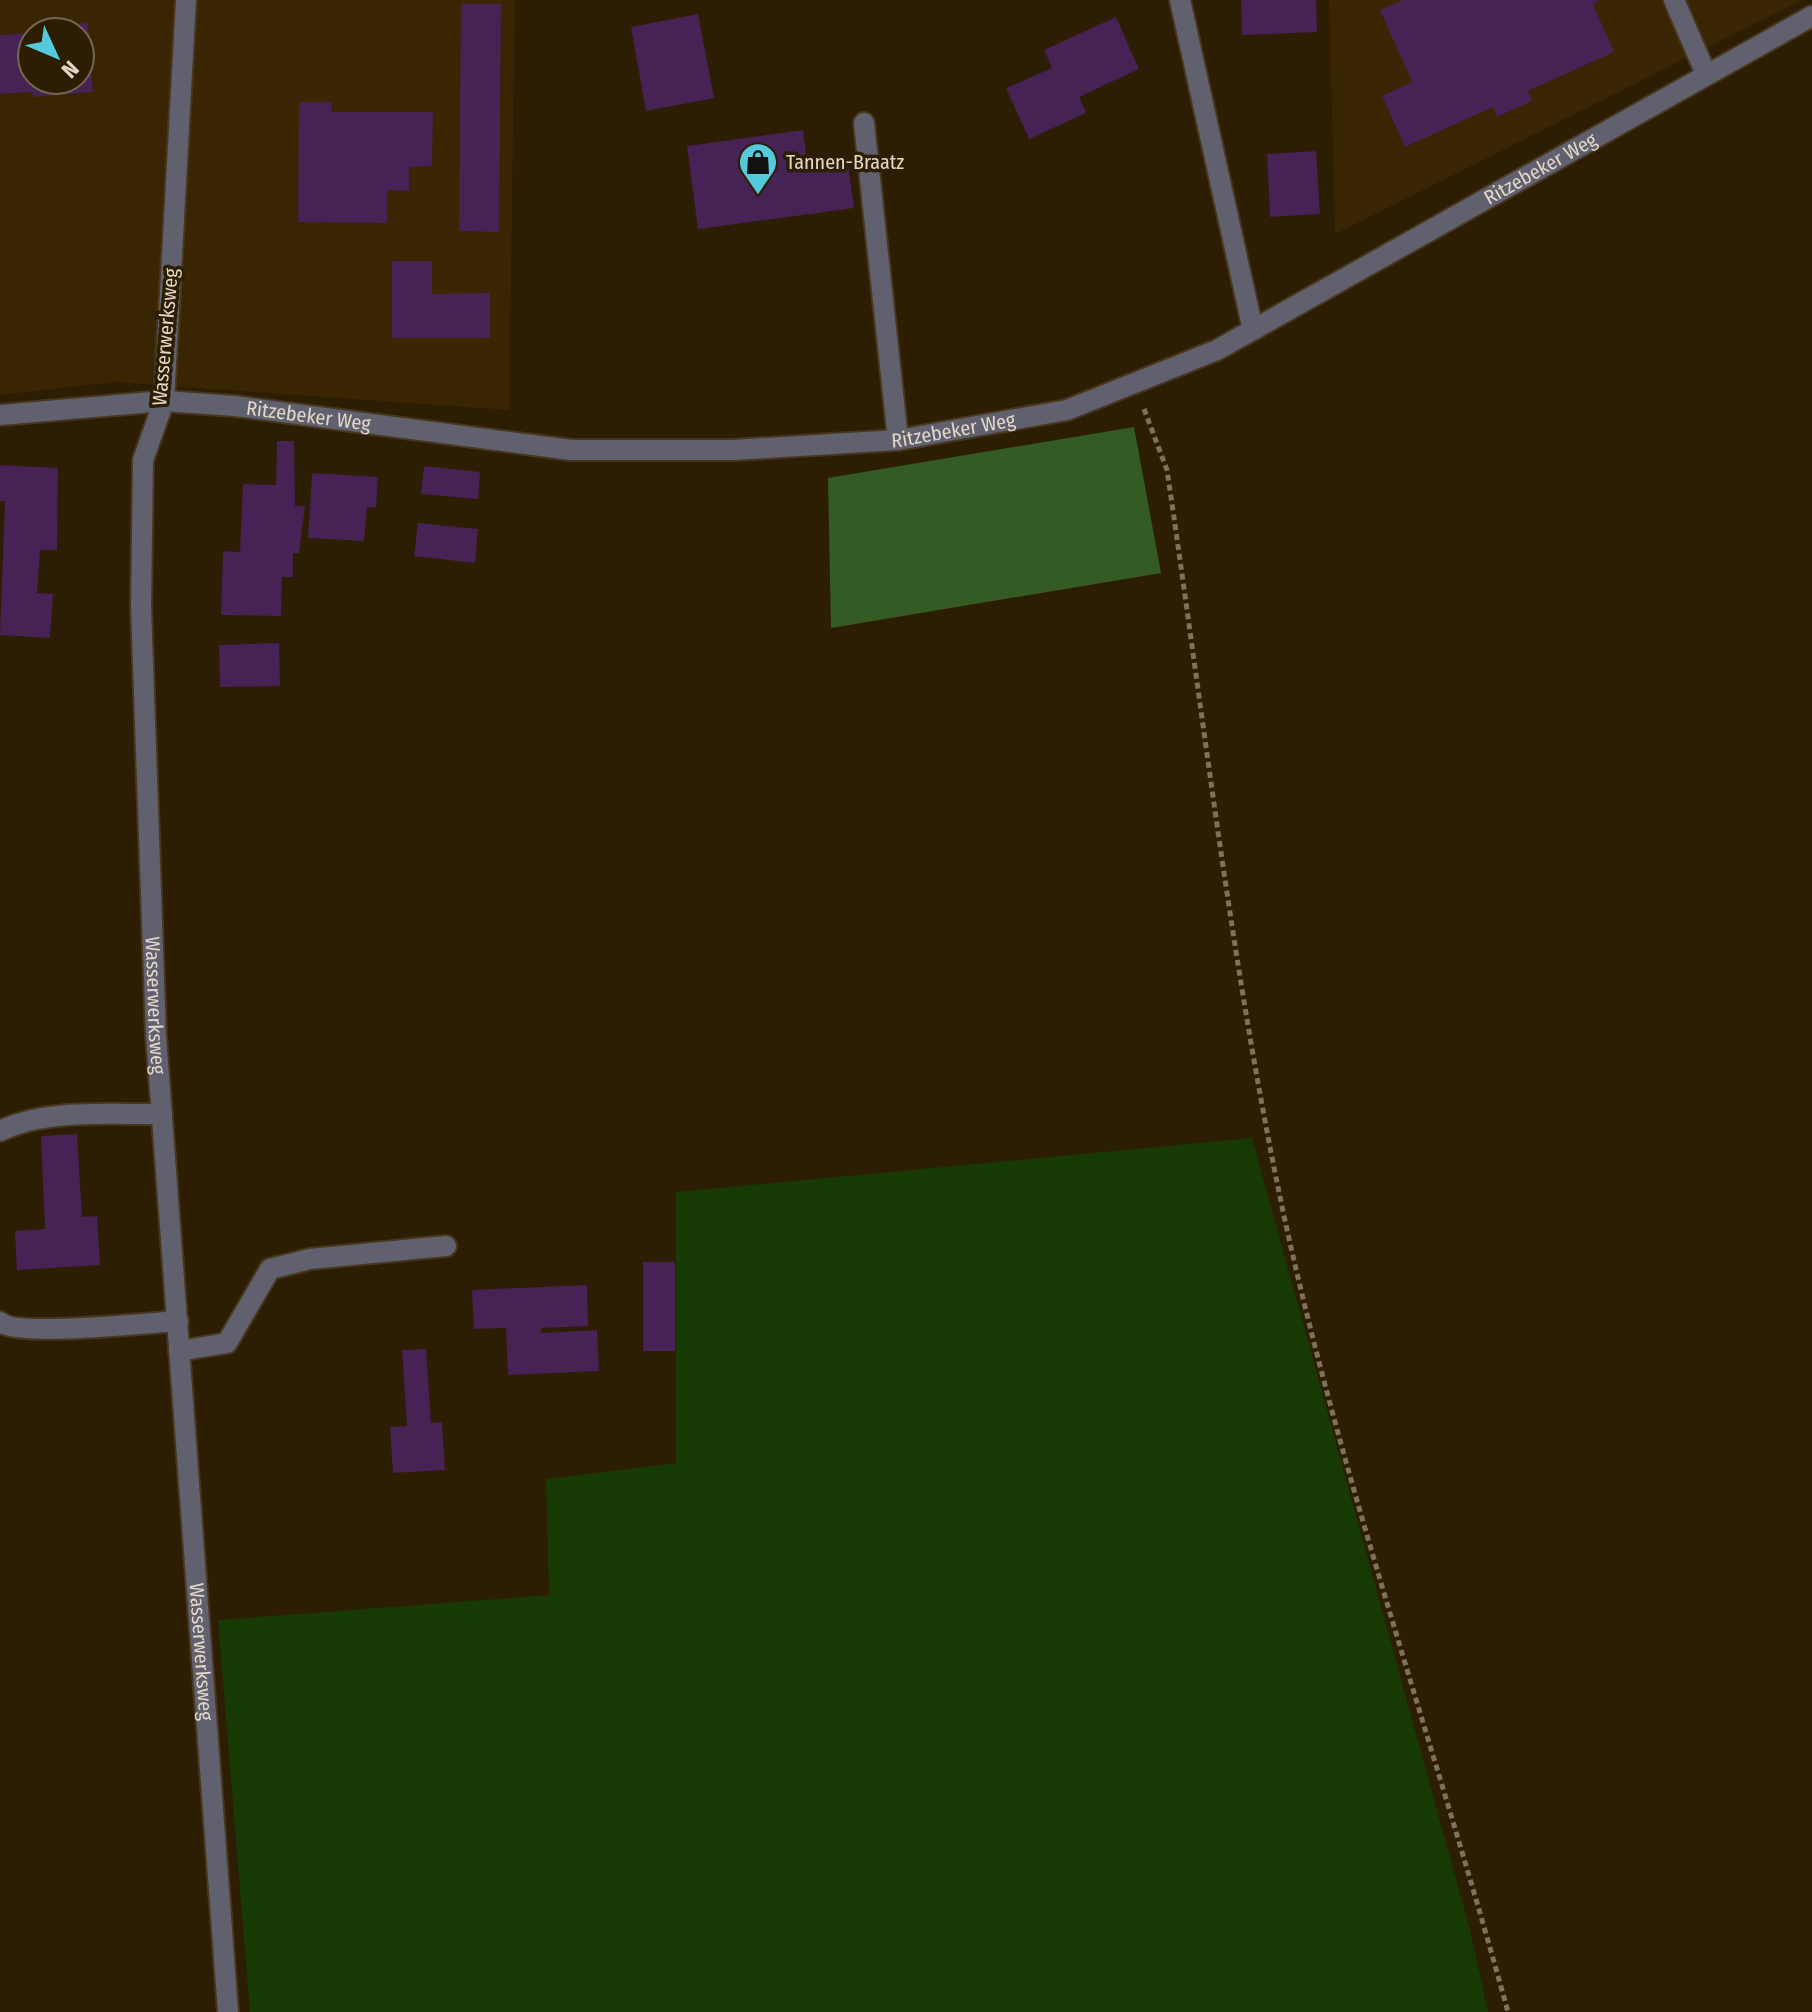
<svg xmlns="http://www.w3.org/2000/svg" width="1812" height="2012" font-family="'Fira Sans Condensed',sans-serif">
	<rect width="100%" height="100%" fill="#2d1d02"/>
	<g fill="#392501" fill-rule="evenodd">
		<path d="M0,0H515L509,410L114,382L0,395ZM32,32H80V80H32Z"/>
		<path d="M1329,0H1802L1335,234Z"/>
	</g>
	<path fill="#173a04" d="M1252,1138L1470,1930L1488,2012H250L218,1620L549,1595L546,1479L676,1463V1192Z"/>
	<path fill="#345b23" d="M1134,427L1161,573L831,628L828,478Z"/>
	<g fill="#462255" fill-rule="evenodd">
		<path d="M1241,0H1316L1317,32L1242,35Z"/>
		<path d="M1403,0H1600L1593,4L1614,52L1528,91L1532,101L1497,117L1493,107L1405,147L1382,96L1412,82L1380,10Z"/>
		<path d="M461,4H501L499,232L459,231Z"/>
		<path d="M698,14L714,98L646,111L631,27Z"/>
		<path d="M1116,17L1139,69L1079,97L1086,113L1029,139L1006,88L1052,68L1044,50Z"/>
		<path d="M88,23L93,92L33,97L32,92L0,94V35L28,33V28ZM32,32H80V80H32Z"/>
		<path d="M299,102H332L331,112H433L432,166L409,167V191L387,190V223L298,222Z"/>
		<path d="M803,130L807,162L847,157L854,208L698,229L687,146Z"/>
		<path d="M1316,151L1320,214L1270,217L1267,154Z"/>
		<path d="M392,261H432V294L490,293V338H392Z"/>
		<path d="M277,441H294L295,506H305L299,553H293V577H282L281,616L221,615L223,551L240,552L243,484L276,485Z"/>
		<path d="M0,465L58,468L57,550H40L37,593L53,594L50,638L0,635L5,501H0Z"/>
		<path d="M424,466L480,472L478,499L421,494Z"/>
		<path d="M312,473L378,477L376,508L367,507L364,541L308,538Z"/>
		<path d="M418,523L478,529L475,563L414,556Z"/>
		<path d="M279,643L280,686L220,687L219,645Z"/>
		<path d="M77,1134L82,1217L97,1216L100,1265L17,1270L15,1231L45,1229L41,1136Z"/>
		<rect x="643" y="1262" width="32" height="89"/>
		<path d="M587,1285L588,1326L541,1328V1333L597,1330L599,1371L508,1375L506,1328L474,1329L472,1290Z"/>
		<path d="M426,1349L431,1423L442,1422L445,1470L393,1473L390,1427L407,1426L402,1350Z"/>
	</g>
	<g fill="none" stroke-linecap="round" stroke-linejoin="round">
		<defs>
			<g id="minor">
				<path id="s1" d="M186,0L164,401L143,460L141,607L156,1036L228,2012"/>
				<path d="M1180,0L1253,330"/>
				<path d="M1674,0L1706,74"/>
				<path d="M864,123L898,440"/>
				<path id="s2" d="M0,415L164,401L235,406L571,450H733L898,440L1067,410L1217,350L1812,16"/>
				<path d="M0,1131C47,1108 111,1115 162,1114"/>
				<path d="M0,1322C17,1337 148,1323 178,1321"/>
				<path d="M179,1351L227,1343L270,1269L310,1259L446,1246"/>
			</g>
		</defs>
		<use href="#minor" stroke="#46371e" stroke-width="24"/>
		<path stroke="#7f715b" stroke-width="5" stroke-dasharray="6 4" stroke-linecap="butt" d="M1144,409L1167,470C1204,719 1232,971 1284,1216C1343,1486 1435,1746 1508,2012"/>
		<use href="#minor" stroke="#60606e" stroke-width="20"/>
	</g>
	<defs>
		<symbol id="shop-pin" viewBox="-11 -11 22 30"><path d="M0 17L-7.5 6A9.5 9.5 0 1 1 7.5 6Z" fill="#54cadc" stroke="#2d1d02"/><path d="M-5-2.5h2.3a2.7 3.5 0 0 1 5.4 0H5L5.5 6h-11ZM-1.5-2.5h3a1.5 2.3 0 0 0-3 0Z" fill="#111"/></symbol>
	</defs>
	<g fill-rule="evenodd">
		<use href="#shop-pin" x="736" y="140" width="44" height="60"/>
	</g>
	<g text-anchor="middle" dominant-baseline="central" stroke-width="7" stroke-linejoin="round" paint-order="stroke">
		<g font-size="20" fill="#e2d7c8" stroke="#2d1d02" text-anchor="start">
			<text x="786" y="162">Tannen-Braatz</text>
		</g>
		<g font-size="20" fill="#e2d7c8" stroke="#2d1d02">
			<text stroke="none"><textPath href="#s2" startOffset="1606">Ritzebeker Weg</textPath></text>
			<text transform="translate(165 337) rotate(-85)">Wasserwerksweg</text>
			<text stroke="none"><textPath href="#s2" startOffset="310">Ritzebeker Weg</textPath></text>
			<text stroke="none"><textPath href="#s2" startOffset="958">Ritzebeker Weg</textPath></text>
			<text stroke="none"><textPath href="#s1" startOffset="1010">Wasserwerksweg</textPath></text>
			<text stroke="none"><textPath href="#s1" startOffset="1658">Wasserwerksweg</textPath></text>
		</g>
	</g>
	<g transform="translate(56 56) rotate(134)"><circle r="38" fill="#2d1d02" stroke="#756751" stroke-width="2"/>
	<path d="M0-6L14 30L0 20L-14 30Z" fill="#54cadc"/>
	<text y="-12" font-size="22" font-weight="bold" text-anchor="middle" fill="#e2d7c8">N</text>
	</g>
</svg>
